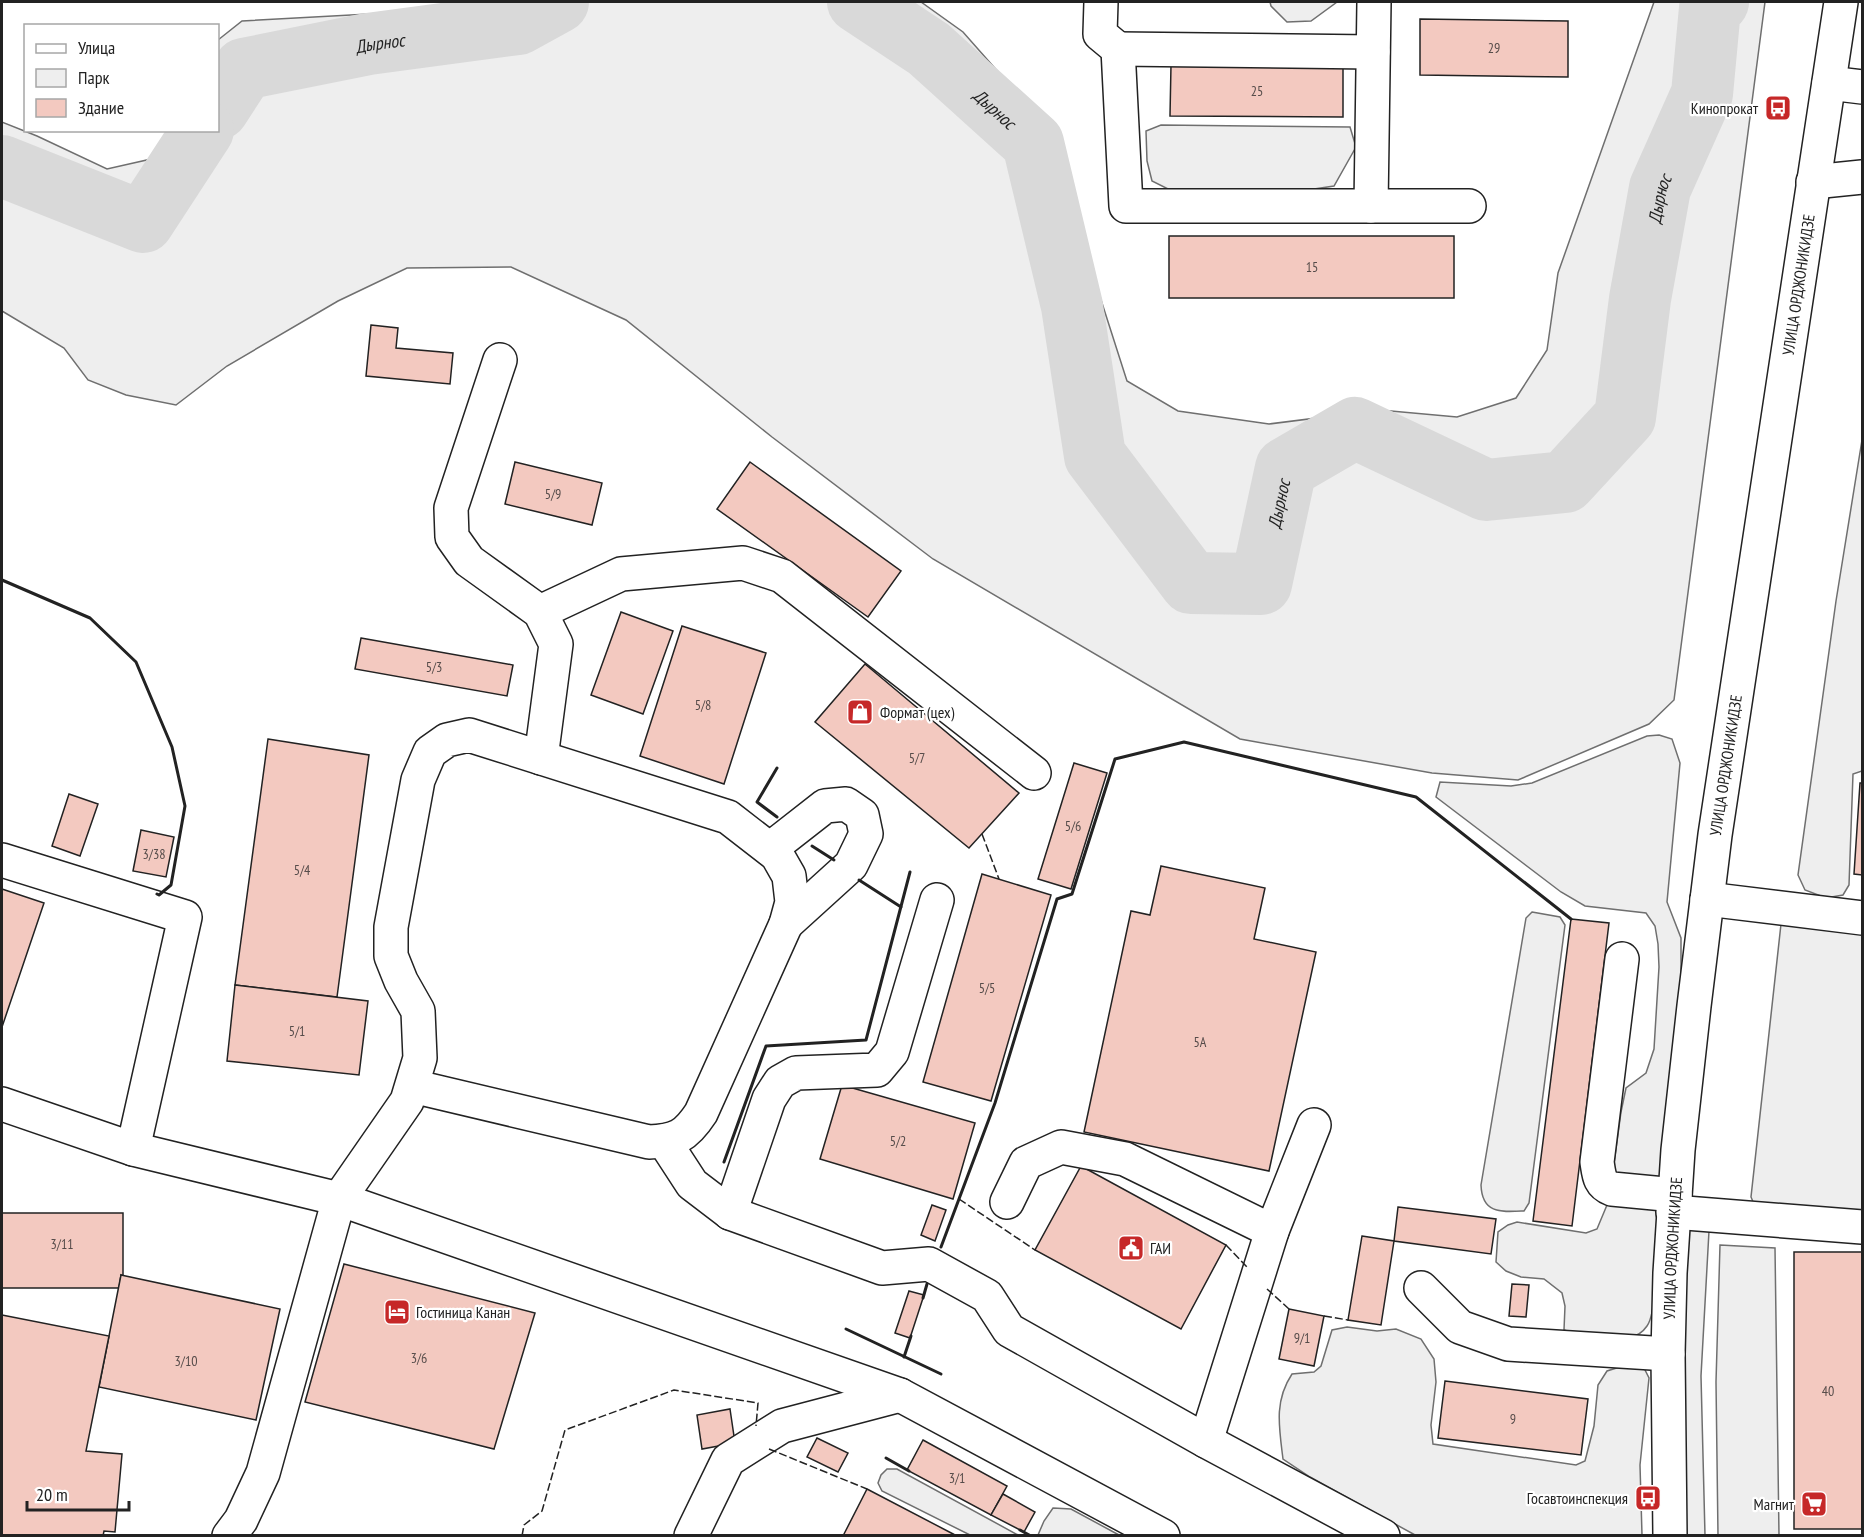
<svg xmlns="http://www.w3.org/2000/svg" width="1864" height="1537" font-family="'PT Sans Narrow',sans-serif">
	<rect width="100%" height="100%" fill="#fff"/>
	<g fill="#eee" stroke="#6f6f6f" stroke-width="1.5">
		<path d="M493,2H921L963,32L1045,125L1127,381L1178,411L1269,424L1380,410L1457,417L1516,398L1547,350L1558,273L1654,2H1765L1674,700L1649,724L1518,780L1432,773L1240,739L933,559L772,437L626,320L511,267L407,268L338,301L227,366L176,405L126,395L88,380L64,348L2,311V122L37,136L107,169L151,159L174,131L218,130V40L242,21L480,8Z"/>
		<path d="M1270,2H1337L1311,21L1287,22L1271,6Z"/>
		<path d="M1161,125L1350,127L1356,147L1334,186L1294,192L1176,193L1152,181L1147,161L1146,131Z"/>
		<path d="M1862,440V771L1853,774L1849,885L1843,895L1826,898L1805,890L1798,875L1836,601Z"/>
		<path d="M1659,735L1672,739L1680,763L1667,902L1681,938V996L1660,1179L1637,1185L1613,1171L1621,1112L1626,1088L1646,1073L1654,1049L1659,967L1658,944L1655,926L1646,913L1585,906L1561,892L1436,797L1440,782L1511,786L1532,783L1647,736Z"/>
		<path d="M1532,912L1560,917L1565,925L1529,1203L1524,1211C1501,1212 1482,1214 1481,1185L1526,918Z"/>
		<path d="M1781,924L1862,926V1218L1756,1209L1751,1197Z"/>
		<path d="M1620,1199L1654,1203L1659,1211C1658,1234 1658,1311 1647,1326C1637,1341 1620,1339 1605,1337C1591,1335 1577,1335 1564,1330L1565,1306L1562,1293L1544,1279L1521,1277L1506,1271L1496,1262L1498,1232L1508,1225L1517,1222L1586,1233L1597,1229L1607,1205Z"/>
		<path d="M1689,1230L1709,1231L1701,1376L1705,1535L1684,1536L1683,1360L1686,1236Z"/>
		<path d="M1720,1245L1775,1248L1779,1535H1718L1716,1382Z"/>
		<path d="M1347,1327L1377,1331L1396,1329L1421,1339L1434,1359L1436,1382L1431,1425L1433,1444L1576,1465L1585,1461L1594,1426L1598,1385L1607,1371L1623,1366H1643L1649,1378L1640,1465L1642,1535H1415L1310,1477L1283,1459C1279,1427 1274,1401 1292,1374L1314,1372L1321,1366L1332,1330Z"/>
		<path d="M887,1469H897L1018,1535H970L882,1491L878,1483L881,1475Z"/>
		<path d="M1053,1508L1071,1509L1119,1535H1038L1044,1521Z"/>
	</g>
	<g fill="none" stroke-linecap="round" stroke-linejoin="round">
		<g stroke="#d9d9d9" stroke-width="62">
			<path id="s1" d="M858,2L929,49L1033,143L1072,306L1095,456L1191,583L1261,584L1286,468L1355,428L1486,490L1565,482L1625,417L1640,299L1660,188L1702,94L1710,8L1718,2"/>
			<path id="s2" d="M218,109L244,69L368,44L518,24L558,2"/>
			<path d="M2,166L143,222L203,130"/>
		</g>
	</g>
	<g fill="#f3c9c0" stroke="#222" stroke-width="1.5">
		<path d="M1420,19L1568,21V77L1420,75Z"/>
		<path d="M1171,65L1343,66V117L1170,116Z"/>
		<rect x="1169" y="236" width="285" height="62"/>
		<path d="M371,325L398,328L396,348L453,353L450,384L366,376Z"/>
		<path d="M515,462L602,483L592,525L505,504Z"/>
		<path d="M750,462L901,571L868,617L717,509Z"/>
		<path d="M621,612L673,631L643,714L591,695Z"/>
		<path d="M682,626L766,653L724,784L640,756Z"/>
		<path d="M361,638L513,665L507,696L355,669Z"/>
		<path d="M865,664L1019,793L969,848L815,722Z"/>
		<path d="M268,739L369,755L337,997L235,985Z"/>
		<path d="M1074,763L1107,773L1071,889L1038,879Z"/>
		<path d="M1860,783H1862V875L1854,874Z"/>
		<path d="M69,794L98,804L80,856L52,846Z"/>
		<path d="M141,830L174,837L166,877L133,871Z"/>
		<path d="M1161,866L1265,888L1254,939L1316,952L1269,1171L1084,1132L1131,911L1150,915Z"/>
		<path d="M982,874L1051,895L991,1101L923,1082Z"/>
		<path d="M2,889L44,903L2,1027Z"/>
		<path d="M1571,919L1609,923L1572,1226L1533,1221Z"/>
		<path d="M235,985L368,1001L359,1075L227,1061Z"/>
		<path d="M842,1085L975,1123L953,1199L820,1159Z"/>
		<path d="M1081,1166L1226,1245L1181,1329L1035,1250Z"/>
		<path d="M932,1205L946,1210L935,1241L921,1235Z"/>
		<path d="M1398,1207L1496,1219L1491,1254L1394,1241Z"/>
		<path d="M2,1213H123V1276L121,1275L119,1288H2Z"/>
		<path d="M1362,1236L1394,1241L1381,1325L1348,1320Z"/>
		<rect x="1794" y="1252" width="68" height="277"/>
		<path d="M344,1264L535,1313L494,1449L305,1402Z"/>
		<path d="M121,1275L280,1309L256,1420L99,1387Z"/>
		<path d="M1512,1284L1529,1285L1526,1317L1509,1316Z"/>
		<path d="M909,1291L924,1295L910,1338L895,1333Z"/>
		<path d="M1289,1309L1324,1316L1314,1366L1279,1359Z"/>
		<path d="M2,1315L109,1336L86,1451L122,1454L115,1532L104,1531L103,1536H2Z"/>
		<path d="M1445,1381L1588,1399L1581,1455L1438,1438Z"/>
		<path d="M730,1409L735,1443L702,1449L697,1415Z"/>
		<path d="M817,1438L848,1453L838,1472L807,1457Z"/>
		<path d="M923,1440L1007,1486L991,1515L907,1470Z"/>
		<path d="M867,1489L957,1536H843Z"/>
		<path d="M1003,1494L1035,1512L1024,1532L991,1515Z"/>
	</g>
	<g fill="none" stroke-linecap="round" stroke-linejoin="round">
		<defs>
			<g id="minor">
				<path d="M1101,2L1100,34L1118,49L1126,206H1469"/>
				<path d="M1118,49L1373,52"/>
				<path d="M1829,83L1862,87"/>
				<path d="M1813,182L1862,177"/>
				<path d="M1371,206L1374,2"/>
				<path d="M500,360L451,508L452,537L469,561L540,612L556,644L541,758"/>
				<path d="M540,612L621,574L743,563L782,576L1034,773"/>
				<path d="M770,849L825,806L846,804L862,815L866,834L851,865L786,924"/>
				<path d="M2,860L185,917L133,1149"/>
				<path d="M1707,899L1862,918"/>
				<path d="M1622,959L1597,1162C1599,1175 1599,1184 1612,1189L1675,1195"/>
				<path d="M2,1104L133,1149L339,1199L900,1395L1163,1536"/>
				<path d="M664,1141L692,1184L730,1213L882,1268L929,1264L987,1296L1009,1330L1206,1441L1383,1536"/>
				<path d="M1007,1202L1026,1163L1061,1147L1125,1159L1272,1231"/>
				<path d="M1673,1212L1862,1227"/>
				<path d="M730,1213L769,1099L780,1082L796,1073L877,1070L892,1052L937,900"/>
				<path d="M1421,1288L1460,1327L1508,1344L1668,1354"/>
				<path d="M1206,1441L1272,1231L1314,1125"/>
				<path d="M229,1536L241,1520L263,1473L339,1199L407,1101L420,1058L418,1011L401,981L391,956V927L418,780L430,752L447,740L469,735L728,817L777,855L789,876L792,902L786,924L701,1113C686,1136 676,1141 649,1142L412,1086"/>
				<path d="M691,1536L728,1460L782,1426L900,1395"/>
			</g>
			<g id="major">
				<path id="s3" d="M1670,1536L1668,1354L1670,1273L1678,1150L1694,1006L1715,835L1841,2"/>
			</g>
		</defs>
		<use href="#minor" stroke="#222" stroke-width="36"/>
		<use href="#major" stroke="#222" stroke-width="36"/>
		<use href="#minor" stroke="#fff" stroke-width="33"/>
		<use href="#major" stroke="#fff" stroke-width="33"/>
		<g stroke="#222" stroke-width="1.5" stroke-dasharray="8 3" stroke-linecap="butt">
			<path d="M982,834L999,879"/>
			<path d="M959,1199L1035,1250"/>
			<path d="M1226,1245L1247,1267"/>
			<path d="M1267,1289L1289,1309"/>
			<path d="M1324,1316L1348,1320"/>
			<path d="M769,1449L867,1489"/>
			<path d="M522,1536L524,1525L542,1511L565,1430L674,1390L758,1403L756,1426"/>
		</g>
		<g stroke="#222" stroke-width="3">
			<path d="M2,580L90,618L136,662L172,747L185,806L171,885L159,895L157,894"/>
			<path d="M777,768L757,802L777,817"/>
			<path d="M812,846L834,860"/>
			<path d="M859,880L901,907"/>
			<path d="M724,1162L766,1046L866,1040L910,872"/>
			<path d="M941,1247L995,1103L1057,899L1072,894L1115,759L1184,742L1416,797L1571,919"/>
			<path d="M923,1298L927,1284"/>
			<path d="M846,1329L941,1374"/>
			<path d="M904,1357L911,1336"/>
			<path d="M886,1458L909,1471"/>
			<path d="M1020,1530L1031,1536"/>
		</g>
	</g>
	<defs>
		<symbol id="bus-square" viewBox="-11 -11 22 22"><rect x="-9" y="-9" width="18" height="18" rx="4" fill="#c62828" stroke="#fff"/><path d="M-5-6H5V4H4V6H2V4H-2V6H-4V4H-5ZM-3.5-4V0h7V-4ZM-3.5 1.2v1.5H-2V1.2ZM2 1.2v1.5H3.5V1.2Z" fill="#fff"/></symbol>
		<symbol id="shop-square" viewBox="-11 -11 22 22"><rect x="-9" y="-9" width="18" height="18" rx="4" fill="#c62828" stroke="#fff"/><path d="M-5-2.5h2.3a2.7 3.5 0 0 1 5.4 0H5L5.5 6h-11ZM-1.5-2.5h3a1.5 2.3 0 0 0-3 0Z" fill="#fff"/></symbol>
		<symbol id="civic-square" viewBox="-11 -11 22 22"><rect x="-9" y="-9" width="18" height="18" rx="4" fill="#c62828" stroke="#fff"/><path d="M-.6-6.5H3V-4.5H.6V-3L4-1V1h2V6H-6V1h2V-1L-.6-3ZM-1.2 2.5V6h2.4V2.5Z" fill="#fff"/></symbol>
		<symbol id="hotel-square" viewBox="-11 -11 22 22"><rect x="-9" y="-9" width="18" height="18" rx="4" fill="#c62828" stroke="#fff"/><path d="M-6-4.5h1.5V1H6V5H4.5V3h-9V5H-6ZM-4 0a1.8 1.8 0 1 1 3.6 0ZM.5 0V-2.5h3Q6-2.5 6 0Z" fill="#fff"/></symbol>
		<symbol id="supermarket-square" viewBox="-11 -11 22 22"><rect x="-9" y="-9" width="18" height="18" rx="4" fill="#c62828" stroke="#fff"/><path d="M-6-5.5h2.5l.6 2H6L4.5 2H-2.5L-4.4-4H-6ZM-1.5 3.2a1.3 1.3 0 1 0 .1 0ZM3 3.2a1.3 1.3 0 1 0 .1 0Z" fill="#fff"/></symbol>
	</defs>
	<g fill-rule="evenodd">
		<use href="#bus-square" x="1763" y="93" width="30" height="30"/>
		<use href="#shop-square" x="845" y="697" width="30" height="30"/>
		<use href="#civic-square" x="1116" y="1233" width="30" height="30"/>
		<use href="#hotel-square" x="382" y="1297" width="30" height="30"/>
		<use href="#bus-square" x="1633" y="1483" width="30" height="30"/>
		<use href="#supermarket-square" x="1799" y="1489" width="30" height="30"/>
	</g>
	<g text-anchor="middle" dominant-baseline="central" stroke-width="4.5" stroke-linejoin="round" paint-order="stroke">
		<g font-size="14" fill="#564c4a">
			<text x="1494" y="48">29</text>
			<text x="1257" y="91">25</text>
			<text x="1312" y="267">15</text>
			<text x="553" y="494">5/9</text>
			<text x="434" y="667">5/3</text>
			<text x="703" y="705">5/8</text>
			<text x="917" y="758">5/7</text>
			<text x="1073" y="826">5/6</text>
			<text x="154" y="854">3/38</text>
			<text x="302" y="870">5/4</text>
			<text x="987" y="988">5/5</text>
			<text x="297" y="1031">5/1</text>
			<text x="1200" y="1042">5А</text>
			<text x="898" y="1141">5/2</text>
			<text x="62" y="1244">3/11</text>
			<text x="1302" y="1338">9/1</text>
			<text x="419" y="1358">3/6</text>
			<text x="186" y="1361">3/10</text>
			<text x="1828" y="1391">40</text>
			<text x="1513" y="1419">9</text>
			<text x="957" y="1478">3/1</text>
		</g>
		<g font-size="16" fill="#222" stroke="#fff" text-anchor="end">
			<text x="1758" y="108">Кинопрокат</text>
			<text x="880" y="712" text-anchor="start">Формат (цех)</text>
			<text x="1150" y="1248" text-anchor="start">ГАИ</text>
			<text x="416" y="1312" text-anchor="start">Гостиница Канан</text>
			<text x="1628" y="1498">Госавтоинспекция</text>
			<text x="1794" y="1504">Магнит</text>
		</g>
		<g font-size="16" fill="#222" stroke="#fff">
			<text stroke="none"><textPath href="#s3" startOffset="1260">УЛИЦА ОРДЖОНИКИДЗЕ</textPath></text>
			<text stroke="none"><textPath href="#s3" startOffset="774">УЛИЦА ОРДЖОНИКИДЗЕ</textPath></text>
			<text stroke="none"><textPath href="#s3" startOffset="288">УЛИЦА ОРДЖОНИКИДЗЕ</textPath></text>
		</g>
		<g font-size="18" font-style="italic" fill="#222" stroke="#fff">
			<text stroke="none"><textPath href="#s2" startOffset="186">Дырнос</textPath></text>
			<text stroke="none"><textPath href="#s1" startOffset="174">Дырнос</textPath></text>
			<text stroke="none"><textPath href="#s1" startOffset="1506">Дырнос</textPath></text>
			<text stroke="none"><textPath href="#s1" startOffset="856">Дырнос</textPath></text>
		</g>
	</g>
	<rect width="1864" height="1537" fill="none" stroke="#222222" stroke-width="6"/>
	<rect x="24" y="24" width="195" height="108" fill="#ffffff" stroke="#a7a7a7" stroke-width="1.5"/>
	<rect x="36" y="44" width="30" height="9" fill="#ffffff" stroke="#a7a7a7" stroke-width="1.5"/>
	<text x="78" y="54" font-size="18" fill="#222222">Улица</text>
	<rect x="36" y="69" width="30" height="18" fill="#eeeeee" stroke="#a7a7a7" stroke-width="1.5"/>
	<text x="78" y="84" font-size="18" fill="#222222">Парк</text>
	<rect x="36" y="99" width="30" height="18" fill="#f3c9c0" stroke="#a7a7a7" stroke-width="1.5"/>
	<text x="78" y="114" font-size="18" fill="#222222">Здание</text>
	<path d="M27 1501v9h102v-9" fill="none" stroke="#222222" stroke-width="3"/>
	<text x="36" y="1501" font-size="18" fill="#222222" stroke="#ffffff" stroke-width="4.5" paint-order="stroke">20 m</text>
</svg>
